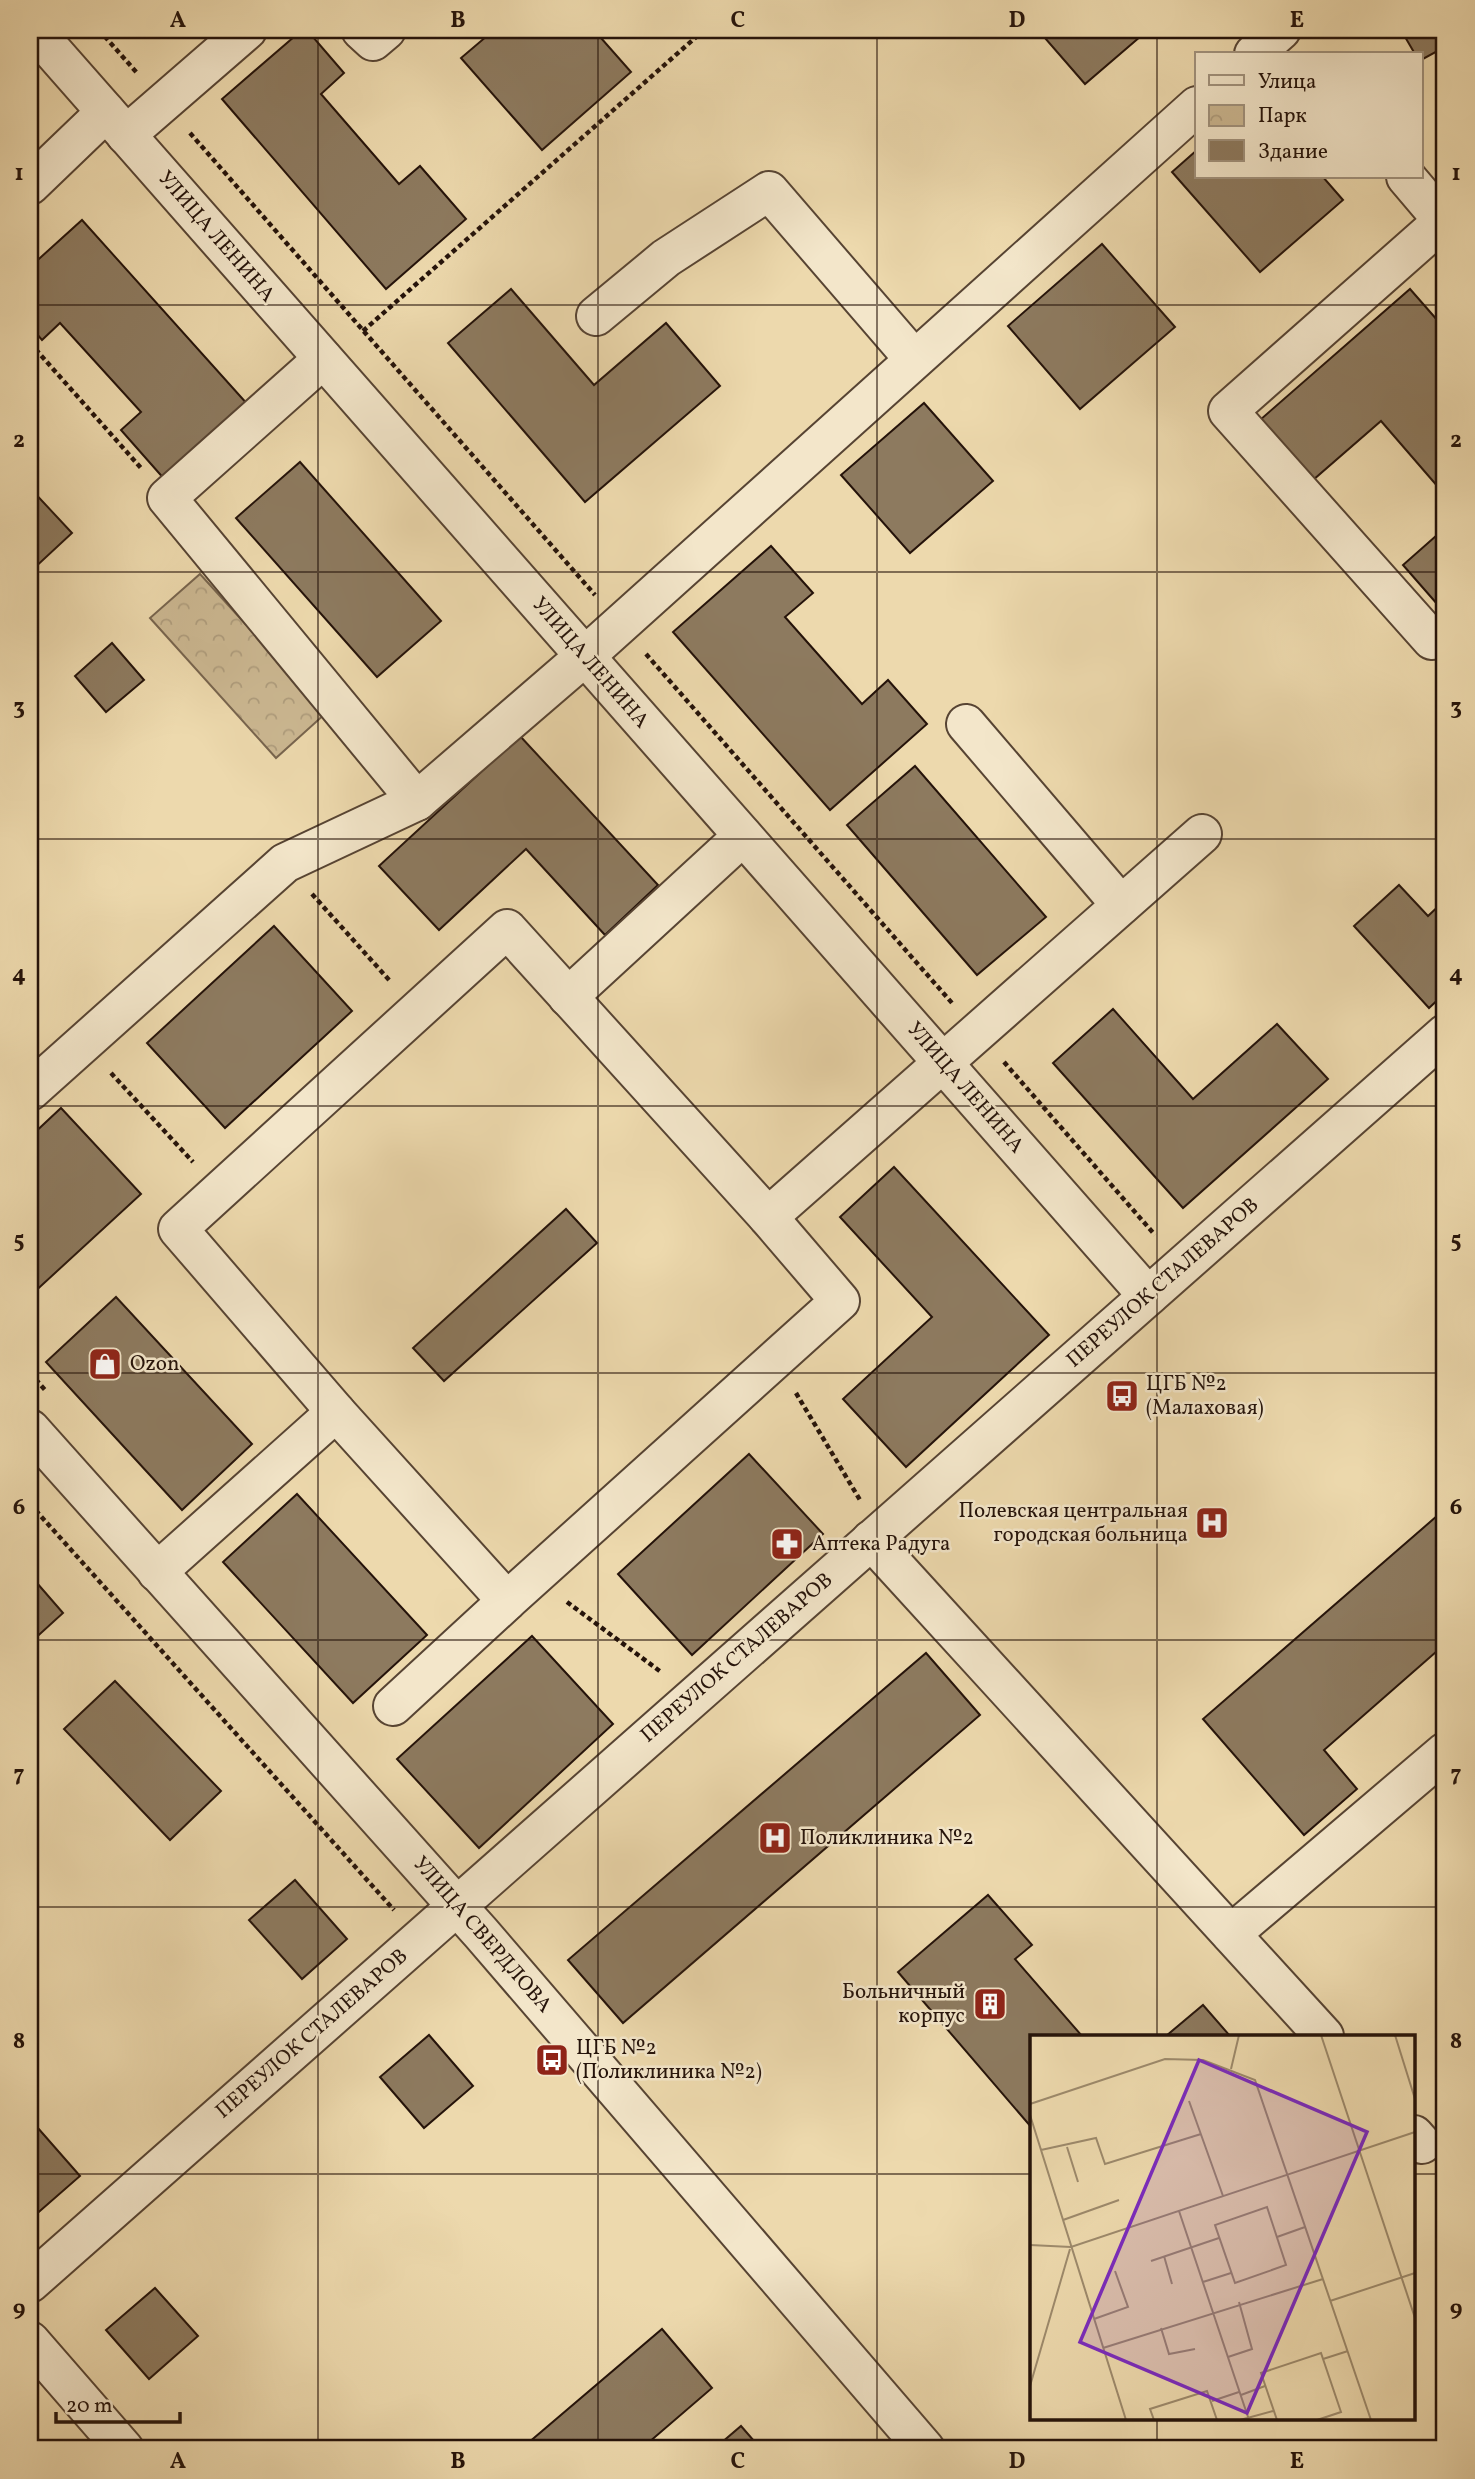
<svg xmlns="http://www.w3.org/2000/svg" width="1475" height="2479" font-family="Vollkorn,serif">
	<defs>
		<pattern id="park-crowns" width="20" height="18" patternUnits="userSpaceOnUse" patternTransform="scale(1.75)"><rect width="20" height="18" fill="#cbb791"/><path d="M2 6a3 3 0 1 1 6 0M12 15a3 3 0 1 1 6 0" fill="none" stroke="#ae9c7c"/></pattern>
	</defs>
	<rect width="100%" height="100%" fill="#edd9ad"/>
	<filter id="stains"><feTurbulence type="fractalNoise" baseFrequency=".00286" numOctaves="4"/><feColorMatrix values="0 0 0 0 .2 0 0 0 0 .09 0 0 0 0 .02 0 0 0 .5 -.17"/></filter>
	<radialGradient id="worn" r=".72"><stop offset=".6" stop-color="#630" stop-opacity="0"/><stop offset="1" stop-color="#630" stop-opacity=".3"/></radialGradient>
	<path fill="url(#park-crowns)" stroke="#78654e" stroke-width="2" d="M200,574L326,713L276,758L150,618Z"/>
	<g fill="#8d7a5f" stroke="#25130a" stroke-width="2">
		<path d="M302,30H307L344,73L321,94L399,184L420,166L466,219L386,289L222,99Z"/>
		<path d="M494,30H594L631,72L542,150L461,58Z"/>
		<path d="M1038,30H1148L1085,84Z"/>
		<path d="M1401,30H1445V47L1421,60V54H1415Z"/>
		<path d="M1197,150V177H1323L1343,200L1260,272L1172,172Z"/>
		<path d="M82,220L249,406L166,481L121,430L141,412L60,323L42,340L30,326V267Z"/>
		<path d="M1102,244L1175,327L1080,409L1008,326Z"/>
		<path d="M511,289L594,385L666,323L720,386L585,502L448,343Z"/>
		<path d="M1410,289L1445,329V495L1381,421L1313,480L1260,420Z"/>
		<path d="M924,403L993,481L910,553L841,475Z"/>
		<path d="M300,462L441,621L377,677L236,518Z"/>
		<path d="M30,488L72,533L30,572Z"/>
		<path d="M1445,528V613L1403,565Z"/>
		<path d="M771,546L813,593L785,617L862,704L888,680L927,724L830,810L673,632Z"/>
		<path d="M112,643L144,680L106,712L75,676Z"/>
		<path d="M520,736L658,885L605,935L526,849L439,930L379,866Z"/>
		<path d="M915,766L1046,917L977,975L847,825Z"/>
		<path d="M1399,885L1428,916L1445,900V993L1429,1008L1354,926Z"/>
		<path d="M274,926L352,1011L225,1128L147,1043Z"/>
		<path d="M1113,1009L1193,1099L1277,1024L1328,1079L1183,1208L1053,1063Z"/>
		<path d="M61,1108L141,1194L30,1296V1137Z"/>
		<path d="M894,1167L1049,1335L906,1467L843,1399L932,1317L840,1217Z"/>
		<path d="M566,1209L597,1243L444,1381L413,1348Z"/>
		<path d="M116,1297L252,1444L182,1510L46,1362Z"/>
		<path d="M749,1454L823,1534L692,1655L618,1574Z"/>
		<path d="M297,1494L427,1635L353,1703L223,1562Z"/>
		<path d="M1445,1509V1644L1324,1750L1357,1789L1304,1835L1203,1719Z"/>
		<path d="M30,1575L63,1613L30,1643Z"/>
		<path d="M532,1636L613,1724L479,1848L397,1759Z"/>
		<path d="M926,1653L980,1715L623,2023L568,1960Z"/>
		<path d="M115,1681L221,1791L170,1840L64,1729Z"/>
		<path d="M295,1880L347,1939L302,1979L249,1920Z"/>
		<path d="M988,1895L1032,1945L1015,1959L1082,2036H1032V2128L898,1972Z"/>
		<path d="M1203,2005L1230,2036H1166Z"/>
		<path d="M429,2035L473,2086L424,2128L380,2077Z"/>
		<path d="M30,2119L80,2176L33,2217L30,2213Z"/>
		<path d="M155,2288L198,2336L149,2379L106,2330Z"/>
		<path d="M662,2329L712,2388L641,2449H521Z"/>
		<path d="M741,2426L761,2449H714Z"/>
	</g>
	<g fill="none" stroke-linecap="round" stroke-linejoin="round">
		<defs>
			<g id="minor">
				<path d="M34,30L1148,1296"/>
				<path d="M361,30L373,41L386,30"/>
				<path d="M1254,54L1281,30"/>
				<path d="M126,135L247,30"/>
				<path d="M1406,177L1445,223"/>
				<path d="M30,185L106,112"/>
				<path d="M596,316L666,258L769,191L914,359"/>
				<path d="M323,359L167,498L417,801"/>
				<path d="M1432,640L1228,411L1443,221"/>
				<path d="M966,724L1121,905"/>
				<path d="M507,929L768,1217L840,1301L507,1601L336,1412L178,1229Z"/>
				<path d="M568,997L743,836"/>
				<path d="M30,1091L285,863L417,801L584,657L1197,106"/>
				<path d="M768,1217L1202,834"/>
				<path d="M30,1429L481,1933L925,2449"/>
				<path d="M871,1540L1324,2036"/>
				<path d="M157,1572L336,1412"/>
				<path d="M393,1706L507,1601"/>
				<path d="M1231,1934L1445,1752"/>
				<path d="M1414,2135L1422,2144"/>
				<path d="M30,2283L1445,1034"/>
				<path d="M30,2341L124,2449"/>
			</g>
		</defs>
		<use href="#minor" stroke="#574433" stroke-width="42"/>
		<g stroke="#25130a" stroke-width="4.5" stroke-dasharray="5 3.5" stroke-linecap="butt">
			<path d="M99,30L138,74"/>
			<path d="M190,133L595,595"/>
			<path d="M363,331L704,30"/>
			<path d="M30,343L141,468"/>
			<path d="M646,654L952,1003"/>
			<path d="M312,894L390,981"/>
			<path d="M1004,1062L1155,1235"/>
			<path d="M111,1073L193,1162"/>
			<path d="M30,1373L46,1391"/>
			<path d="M796,1393L860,1500"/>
			<path d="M30,1504L394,1910"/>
			<path d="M567,1602L661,1672"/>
		</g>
		<use href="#minor" stroke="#f3e6ca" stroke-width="38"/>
	</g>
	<path fill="none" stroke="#25130a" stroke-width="2" stroke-opacity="0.55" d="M318,30V2449M598,30V2449M877,30V2449M1157,30V2036M30,305H1445M30,572H1445M30,839H1445M30,1106H1445M30,1373H1445M30,1640H1445M30,1907H1445M30,2174H1032M1414,2174H1445M1157,2418V2449"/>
	<defs>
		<symbol id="shop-square" viewBox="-11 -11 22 22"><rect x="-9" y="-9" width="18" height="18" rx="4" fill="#8f2418" stroke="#f3e6ca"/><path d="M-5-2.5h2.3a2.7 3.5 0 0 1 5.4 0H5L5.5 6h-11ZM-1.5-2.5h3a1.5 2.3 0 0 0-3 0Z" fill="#fff"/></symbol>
		<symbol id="bus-square" viewBox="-11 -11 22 22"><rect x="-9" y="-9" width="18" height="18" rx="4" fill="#8f2418" stroke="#f3e6ca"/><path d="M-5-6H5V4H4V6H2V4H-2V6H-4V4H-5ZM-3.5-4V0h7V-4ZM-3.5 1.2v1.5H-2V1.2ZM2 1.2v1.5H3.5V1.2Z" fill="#fff"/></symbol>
		<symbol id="hospital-square" viewBox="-11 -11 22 22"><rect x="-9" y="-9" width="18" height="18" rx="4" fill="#8f2418" stroke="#f3e6ca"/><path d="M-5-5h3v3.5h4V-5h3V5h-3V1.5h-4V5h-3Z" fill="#fff"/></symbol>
		<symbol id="pharmacy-square" viewBox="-11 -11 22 22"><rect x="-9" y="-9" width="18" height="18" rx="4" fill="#8f2418" stroke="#f3e6ca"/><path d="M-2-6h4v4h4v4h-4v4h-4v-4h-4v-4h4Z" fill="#fff"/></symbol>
		<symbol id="building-square" viewBox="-11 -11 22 22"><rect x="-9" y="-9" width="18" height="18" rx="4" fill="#8f2418" stroke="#f3e6ca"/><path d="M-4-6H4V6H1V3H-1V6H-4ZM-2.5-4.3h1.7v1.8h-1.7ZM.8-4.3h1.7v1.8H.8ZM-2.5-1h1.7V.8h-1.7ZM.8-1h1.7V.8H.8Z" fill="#fff"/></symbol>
	</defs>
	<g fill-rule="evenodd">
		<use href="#shop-square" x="86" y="1345" width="38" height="38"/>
		<use href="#bus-square" x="1103" y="1377" width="38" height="38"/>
		<use href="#hospital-square" x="1193" y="1504" width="38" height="38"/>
		<use href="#pharmacy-square" x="768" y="1525" width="38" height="38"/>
		<use href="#hospital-square" x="756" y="1819" width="38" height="38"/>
		<use href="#building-square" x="971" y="1985" width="38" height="38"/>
		<use href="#bus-square" x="533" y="2041" width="38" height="38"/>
	</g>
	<g text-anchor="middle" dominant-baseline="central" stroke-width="5" stroke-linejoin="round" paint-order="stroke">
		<g font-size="21" fill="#25130a" stroke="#f3e6ca">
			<text transform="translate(216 237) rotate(49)">УЛИЦА ЛЕНИНА</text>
			<text transform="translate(590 663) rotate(49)">УЛИЦА ЛЕНИНА</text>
			<text transform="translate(965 1088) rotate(49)">УЛИЦА ЛЕНИНА</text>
			<text transform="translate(1163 1283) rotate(-41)">ПЕРЕУЛОК СТАЛЕВАРОВ</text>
			<text transform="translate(737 1658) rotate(-41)">ПЕРЕУЛОК СТАЛЕВАРОВ</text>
			<text transform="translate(482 1935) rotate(49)">УЛИЦА СВЕРДЛОВА</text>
			<text transform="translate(312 2034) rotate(-41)">ПЕРЕУЛОК СТАЛЕВАРОВ</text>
		</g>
		<g font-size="21" fill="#25130a" stroke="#f3e6ca" text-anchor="start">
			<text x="130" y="1364">Ozon</text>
			<text x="1146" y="1384">ЦГБ №2<tspan x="1146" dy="24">(Малаховая)</tspan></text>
			<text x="1188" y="1511" text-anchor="end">Полевская центральная<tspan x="1188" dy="24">городская больница</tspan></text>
			<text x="812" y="1544">Аптека Радуга</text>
			<text x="800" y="1838">Поликлиника №2</text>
			<text x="965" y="1992" text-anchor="end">Больничный<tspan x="965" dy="24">корпус</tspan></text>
			<text x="576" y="2048">ЦГБ №2<tspan x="576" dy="24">(Поликлиника №2)</tspan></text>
		</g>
	</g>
	<g transform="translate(1030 2035)">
		<rect width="385" height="385" fill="#edd9ad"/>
		<path fill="none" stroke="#9d8a6c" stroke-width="2" d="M291,0L385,283M365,0L385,64M201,34L209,0M159,66L193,161M0,69L135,24L173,25L225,45L341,385M0,80L96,385M37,112L48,147M11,115L66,103L75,129L171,99M237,172L256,230L205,248L185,190ZM149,176L219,385M33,185L89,165M247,202L275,192M0,210L41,212L385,97M134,221L142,249M121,226L189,203M173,247L201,238M300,266L385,238M64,284L98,272L85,236M131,293L139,319L165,314M73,313L293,244M198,322L222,314L209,267M293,324L318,316M0,351L40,214M211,360L235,351M182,366L209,357M124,385L120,374L177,356L187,385M210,385L243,376M247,385L231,338L291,318L311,377L287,385"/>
		<path fill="#7b2cbf" fill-opacity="0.15" stroke="#7b2cbf" stroke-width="3.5" d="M169,25L337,97L217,378L50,307Z"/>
		<rect width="385" height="385" fill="none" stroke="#25130a" stroke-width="3.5"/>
	</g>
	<rect width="1475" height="2479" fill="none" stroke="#edd9ad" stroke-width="77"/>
	<rect x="1195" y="52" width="228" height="126" fill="#f3e6ca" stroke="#a1927d" stroke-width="2"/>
	<rect x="1209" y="75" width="35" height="10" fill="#f3e6ca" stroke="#a1927d" stroke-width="2"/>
	<text x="1258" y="88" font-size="21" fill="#25130a">Улица</text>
	<rect x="1209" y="105" width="35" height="21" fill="url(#park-crowns)" stroke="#a1927d" stroke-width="2"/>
	<text x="1258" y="122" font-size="21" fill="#25130a">Парк</text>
	<rect x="1209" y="140" width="35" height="21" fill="#8d7a5f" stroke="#a1927d" stroke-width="2"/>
	<text x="1258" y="158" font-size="21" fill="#25130a">Здание</text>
	<path d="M56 2412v10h124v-10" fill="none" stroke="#25130a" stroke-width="3.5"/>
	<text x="66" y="2412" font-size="21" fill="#25130a" stroke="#f3e6ca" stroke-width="5" paint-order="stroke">20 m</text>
	<rect x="38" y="38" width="1398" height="2402" fill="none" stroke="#25130a" stroke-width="2.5"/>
	<g font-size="23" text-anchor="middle" font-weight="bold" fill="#25130a">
		<text x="178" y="27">A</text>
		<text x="458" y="27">B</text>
		<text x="738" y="27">C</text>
		<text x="1017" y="27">D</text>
		<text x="1297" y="27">E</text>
		<text x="19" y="180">1</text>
		<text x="1456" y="180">1</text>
		<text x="19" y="447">2</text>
		<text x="1456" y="447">2</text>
		<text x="19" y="714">3</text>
		<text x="1456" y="714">3</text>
		<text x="19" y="981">4</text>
		<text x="1456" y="981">4</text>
		<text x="19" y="1247">5</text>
		<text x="1456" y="1247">5</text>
		<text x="19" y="1514">6</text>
		<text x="1456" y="1514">6</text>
		<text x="19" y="1781">7</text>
		<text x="1456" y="1781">7</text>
		<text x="19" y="2048">8</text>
		<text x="1456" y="2048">8</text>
		<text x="19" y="2315">9</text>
		<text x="1456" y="2315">9</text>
		<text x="178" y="2468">A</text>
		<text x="458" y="2468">B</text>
		<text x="738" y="2468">C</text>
		<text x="1017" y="2468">D</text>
		<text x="1297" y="2468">E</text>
	</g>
	<rect width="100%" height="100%" filter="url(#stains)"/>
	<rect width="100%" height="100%" fill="url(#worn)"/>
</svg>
